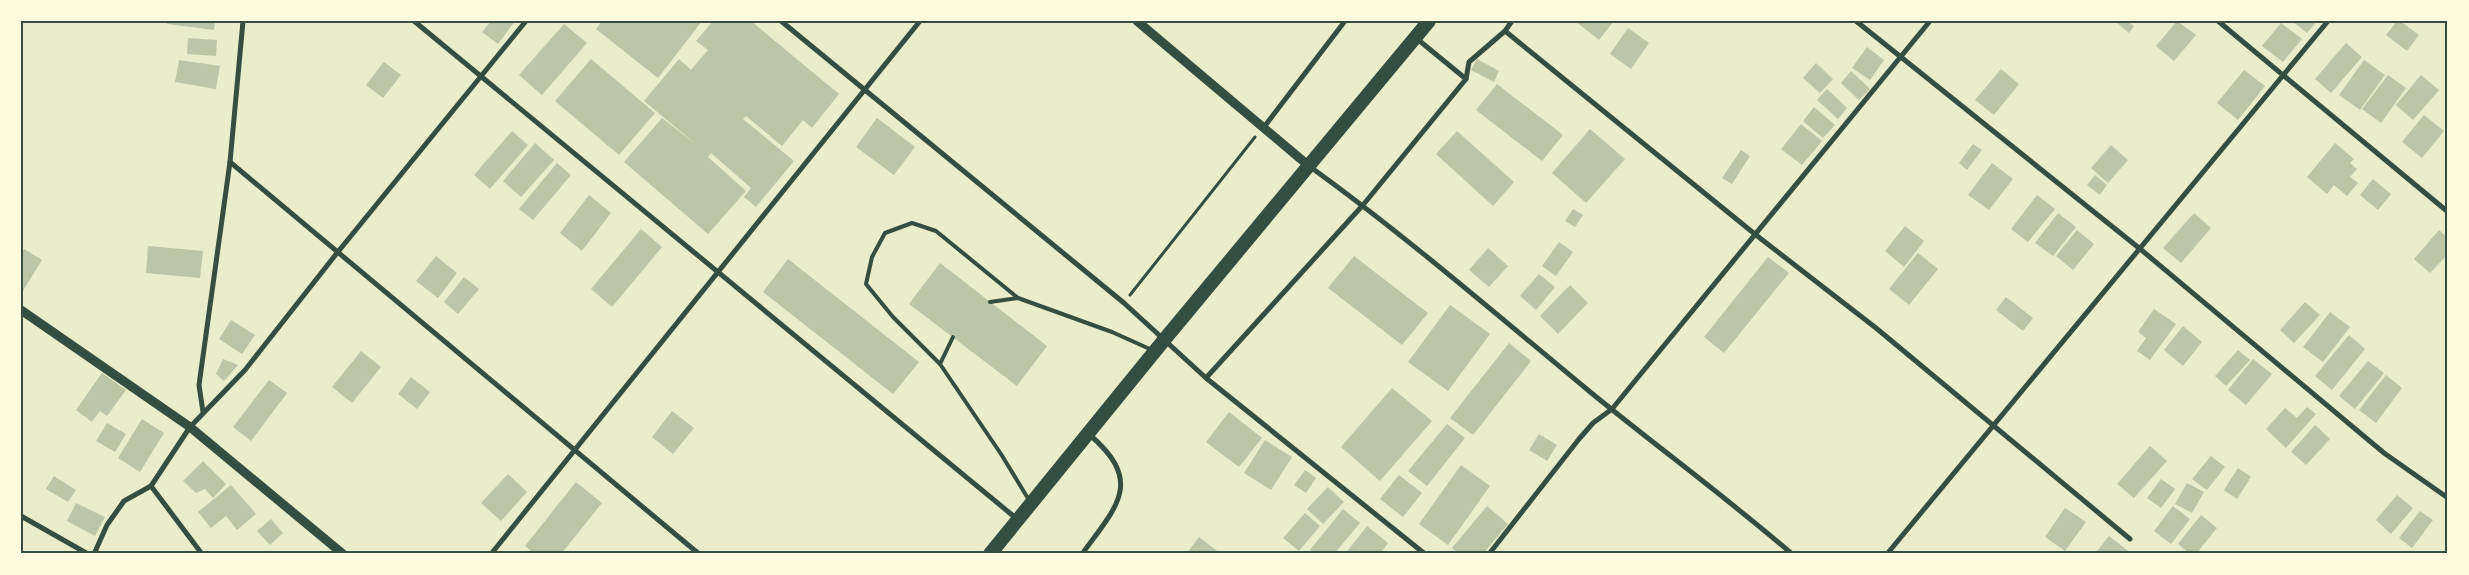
<svg xmlns="http://www.w3.org/2000/svg" width="2469" height="575" font-family="Figtree,sans-serif">
	<rect width="100%" height="100%" fill="#e9edc9"/>
	<g fill="#bcc5a7">
		<path d="M168,21H215L214,30L167,24Z"/>
		<path d="M491,21H515L498,44L482,32Z"/>
		<path d="M602,21H702L658,78L596,29Z"/>
		<path d="M713,21H751L839,94L812,128L803,120L782,146L746,116L743,119L794,161L756,207L744,197L751,188L711,153L708,157L746,191L708,234L624,162L662,118L697,145L644,101L679,59L691,70L708,50L696,41Z"/>
		<path d="M1575,21H1614L1599,40Z"/>
		<path d="M2115,21H2127L2134,26L2129,33Z"/>
		<path d="M2177,21L2196,35L2174,61L2156,46Z"/>
		<path d="M2292,21H2317L2307,33Z"/>
		<path d="M2397,21H2400L2419,35L2407,51L2386,35Z"/>
		<path d="M2281,23L2302,39L2283,62L2262,46Z"/>
		<path d="M564,24L587,43L542,95L519,75Z"/>
		<path d="M1628,28L1649,43L1631,69L1610,54Z"/>
		<path d="M188,38L217,40L216,56L187,54Z"/>
		<path d="M2346,43L2362,57L2331,93L2315,79Z"/>
		<path d="M1867,47L1884,60L1870,80L1852,68Z"/>
		<path d="M591,59L655,113L619,155L555,101Z"/>
		<path d="M1477,59L1499,71L1494,82L1471,70Z"/>
		<path d="M179,60L220,66L216,89L175,82Z"/>
		<path d="M2364,60L2385,75L2360,110L2339,95Z"/>
		<path d="M384,62L401,75L383,98L366,85Z"/>
		<path d="M1816,63L1833,79L1820,93L1803,78Z"/>
		<path d="M2001,69L2019,84L1994,115L1975,100Z"/>
		<path d="M2244,70L2265,86L2238,120L2217,103Z"/>
		<path d="M1851,71L1870,89L1859,100L1841,83Z"/>
		<path d="M2388,75L2406,88L2381,123L2362,109Z"/>
		<path d="M2421,75L2439,90L2413,120L2396,105Z"/>
		<path d="M1497,84L1563,135L1542,161L1476,110Z"/>
		<path d="M1827,89L1847,108L1838,119L1817,100Z"/>
		<path d="M1814,107L1835,125L1823,138L1803,121Z"/>
		<path d="M2424,115L2444,131L2422,158L2402,142Z"/>
		<path d="M877,118L915,147L894,175L856,147Z"/>
		<path d="M1801,124L1822,141L1802,165L1781,149Z"/>
		<path d="M1590,129L1625,159L1586,203L1552,173Z"/>
		<path d="M512,131L528,145L490,189L474,175Z"/>
		<path d="M1457,131L1514,182L1493,206L1436,154Z"/>
		<path d="M535,143L554,160L521,197L503,181Z"/>
		<path d="M2335,143L2354,159L2350,163L2357,169L2350,177L2358,183L2347,196L2334,185L2327,194L2307,177Z"/>
		<path d="M1973,144L1982,150L1967,170L1959,163Z"/>
		<path d="M2111,145L2128,160L2108,183L2091,168Z"/>
		<path d="M1741,150L1750,156L1732,184L1722,178Z"/>
		<path d="M557,163L571,175L533,220L519,209Z"/>
		<path d="M1992,163L2013,179L1989,210L1968,195Z"/>
		<path d="M2095,175L2107,185L2100,195L2087,185Z"/>
		<path d="M2373,179L2391,194L2378,210L2360,195Z"/>
		<path d="M589,195L611,213L582,251L560,233Z"/>
		<path d="M2037,195L2055,209L2028,242L2011,229Z"/>
		<path d="M1573,209L1583,215L1575,227L1565,221Z"/>
		<path d="M2058,213L2076,227L2053,256L2035,243Z"/>
		<path d="M2194,213L2211,228L2181,263L2163,248Z"/>
		<path d="M1905,226L1924,241L1904,267L1885,251Z"/>
		<path d="M641,229L662,247L612,307L591,289Z"/>
		<path d="M2077,230L2094,244L2073,270L2056,256Z"/>
		<path d="M2439,230L2448,238V254L2430,273L2414,259Z"/>
		<path d="M1559,242L1573,252L1556,276L1542,266Z"/>
		<path d="M148,246L203,251L200,278L146,273Z"/>
		<path d="M1488,248L1508,266L1489,287L1469,270Z"/>
		<path d="M24,249L42,260L21,294V253Z"/>
		<path d="M1918,253L1938,269L1909,305L1889,289Z"/>
		<path d="M436,256L457,273L438,298L416,281Z"/>
		<path d="M1354,256L1428,313L1402,345L1328,288Z"/>
		<path d="M1768,257L1789,273L1724,353L1704,337Z"/>
		<path d="M788,259L919,362L893,394L763,292Z"/>
		<path d="M940,263L1047,346L1017,386L909,304Z"/>
		<path d="M1539,274L1555,287L1536,310L1520,296Z"/>
		<path d="M464,277L479,289L458,314L444,302Z"/>
		<path d="M1570,285L1588,303L1558,334L1540,316Z"/>
		<path d="M2006,297L2033,318L2023,331L1996,310Z"/>
		<path d="M2305,302L2320,315L2294,343L2280,330Z"/>
		<path d="M1450,305L1490,334L1448,391L1408,362Z"/>
		<path d="M2154,309L2176,324L2150,360L2137,351L2146,338L2138,332Z"/>
		<path d="M2330,312L2350,327L2323,362L2303,347Z"/>
		<path d="M231,320L255,335L242,354L219,339Z"/>
		<path d="M2183,326L2202,342L2183,366L2164,350Z"/>
		<path d="M2349,335L2365,349L2332,390L2315,376Z"/>
		<path d="M1509,343L1531,361L1473,435L1450,418Z"/>
		<path d="M2238,350L2250,360L2226,386L2215,376Z"/>
		<path d="M361,351L381,367L352,403L332,387Z"/>
		<path d="M223,359L238,365L224,381L216,374Z"/>
		<path d="M2253,359L2272,374L2246,405L2228,390Z"/>
		<path d="M2368,361L2384,373L2355,409L2339,396Z"/>
		<path d="M102,373L126,390L107,416L100,411L92,422L76,410Z"/>
		<path d="M2386,375L2402,388L2376,423L2359,410Z"/>
		<path d="M411,377L430,392L417,409L398,394Z"/>
		<path d="M269,380L287,393L251,441L233,427Z"/>
		<path d="M1392,388L1432,421L1380,481L1341,447Z"/>
		<path d="M2307,407L2316,414L2286,448L2266,429L2285,408L2297,418Z"/>
		<path d="M672,411L694,428L673,454L652,437Z"/>
		<path d="M1229,412L1262,438L1239,467L1206,442Z"/>
		<path d="M142,419L164,433L140,472L118,458Z"/>
		<path d="M107,423L126,434L115,452L96,441Z"/>
		<path d="M1447,424L1465,438L1427,486L1408,471Z"/>
		<path d="M2315,425L2330,439L2306,465L2291,452Z"/>
		<path d="M1539,434L1557,445L1547,461L1529,450Z"/>
		<path d="M1265,440L1292,457L1271,490L1244,473Z"/>
		<path d="M2150,446L2167,461L2134,498L2117,484Z"/>
		<path d="M2211,456L2225,467L2207,490L2192,479Z"/>
		<path d="M203,461L226,484L213,498L205,489L196,493L183,481Z"/>
		<path d="M1461,465L1490,486L1448,545L1419,524Z"/>
		<path d="M2238,468L2251,477L2237,499L2224,490Z"/>
		<path d="M1305,470L1316,478L1306,493L1294,485Z"/>
		<path d="M508,474L527,492L501,521L481,503Z"/>
		<path d="M1399,475L1422,493L1403,517L1380,499Z"/>
		<path d="M54,476L76,490L68,502L46,489Z"/>
		<path d="M2161,479L2175,489L2161,508L2147,498Z"/>
		<path d="M576,482L602,503L561,554H535L525,546Z"/>
		<path d="M2187,483L2204,492L2192,513L2175,504Z"/>
		<path d="M231,485L256,514L237,530L226,516L211,528L198,512Z"/>
		<path d="M1328,487L1344,502L1323,524L1307,509Z"/>
		<path d="M2397,495L2413,508L2391,534L2376,520Z"/>
		<path d="M76,503L105,517L95,536L67,521Z"/>
		<path d="M1487,506L1508,524L1483,554H1459L1452,548Z"/>
		<path d="M2173,506L2190,519L2171,544L2154,531Z"/>
		<path d="M2065,508L2086,522L2065,551L2045,537Z"/>
		<path d="M1343,509L1360,523L1334,554H1314L1310,550Z"/>
		<path d="M2420,511L2433,520L2412,548L2399,538Z"/>
		<path d="M1305,513L1320,526L1299,551L1283,538Z"/>
		<path d="M2201,515L2217,528L2196,554H2190L2178,544Z"/>
		<path d="M271,519L283,533L270,545L257,531Z"/>
		<path d="M1367,526L1388,543L1380,554H1345Z"/>
		<path d="M2109,536L2132,554H2095Z"/>
		<path d="M1199,537L1221,554L1187,553Z"/>
	</g>
	<g fill="none" stroke-linecap="round" stroke-linejoin="round">
		<path stroke="#344e41" stroke-width="3" d="M1130,295L1255,137"/>
		<g stroke="#344e41" stroke-width="4">
			<path d="M990,302L1018,298"/>
			<path d="M940,364L953,337"/>
			<path d="M1029,500L1001,454L940,364L893,317L866,284L872,257L885,233L912,223L936,231L1018,298L1112,332L1152,350"/>
		</g>
		<g stroke="#344e41" stroke-width="5">
			<path d="M414,21L1017,519"/>
			<path d="M781,21L1124,303L1206,378L1425,554"/>
			<path d="M1856,21L2139,248L2384,453L2448,498"/>
			<path d="M2218,21L2448,212"/>
			<path d="M1505,31L1756,235L1876,328L2130,539"/>
			<path d="M1416,38L1466,79"/>
			<path d="M1264,127L1345,21"/>
			<path d="M230,162L699,554"/>
			<path d="M1309,166C1406,236 1497,315 1589,391C1656,446 1726,497 1792,554"/>
			<path d="M1206,378L1363,205L1466,79L1469,62L1505,31L1512,21"/>
			<path d="M203,412L199,385L230,162L243,21"/>
			<path d="M151,486L202,554"/>
			<path d="M21,516L88,554"/>
			<path d="M94,554L107,525L124,501L151,486L190,427L245,370L337,253L526,21"/>
			<path d="M491,554L920,21"/>
			<path d="M1082,554C1117,506 1144,482 1090,435"/>
			<path d="M1489,554L1579,439L1593,423L1612,409L1930,21"/>
			<path d="M1887,554L2328,21"/>
		</g>
		<g stroke="#344e41" stroke-width="9">
			<path d="M1137,21L1309,166"/>
			<path d="M21,310L190,427L343,554"/>
		</g>
		<path stroke="#344e41" stroke-width="14" d="M990,554L1164,340L1429,21"/>
	</g>
	<rect width="2469" height="575" fill="none" stroke="#fefae0" stroke-width="45"/>
	<rect x="22" y="22" width="2424" height="530" fill="none" stroke="#344e41" stroke-width="2"/>
</svg>
